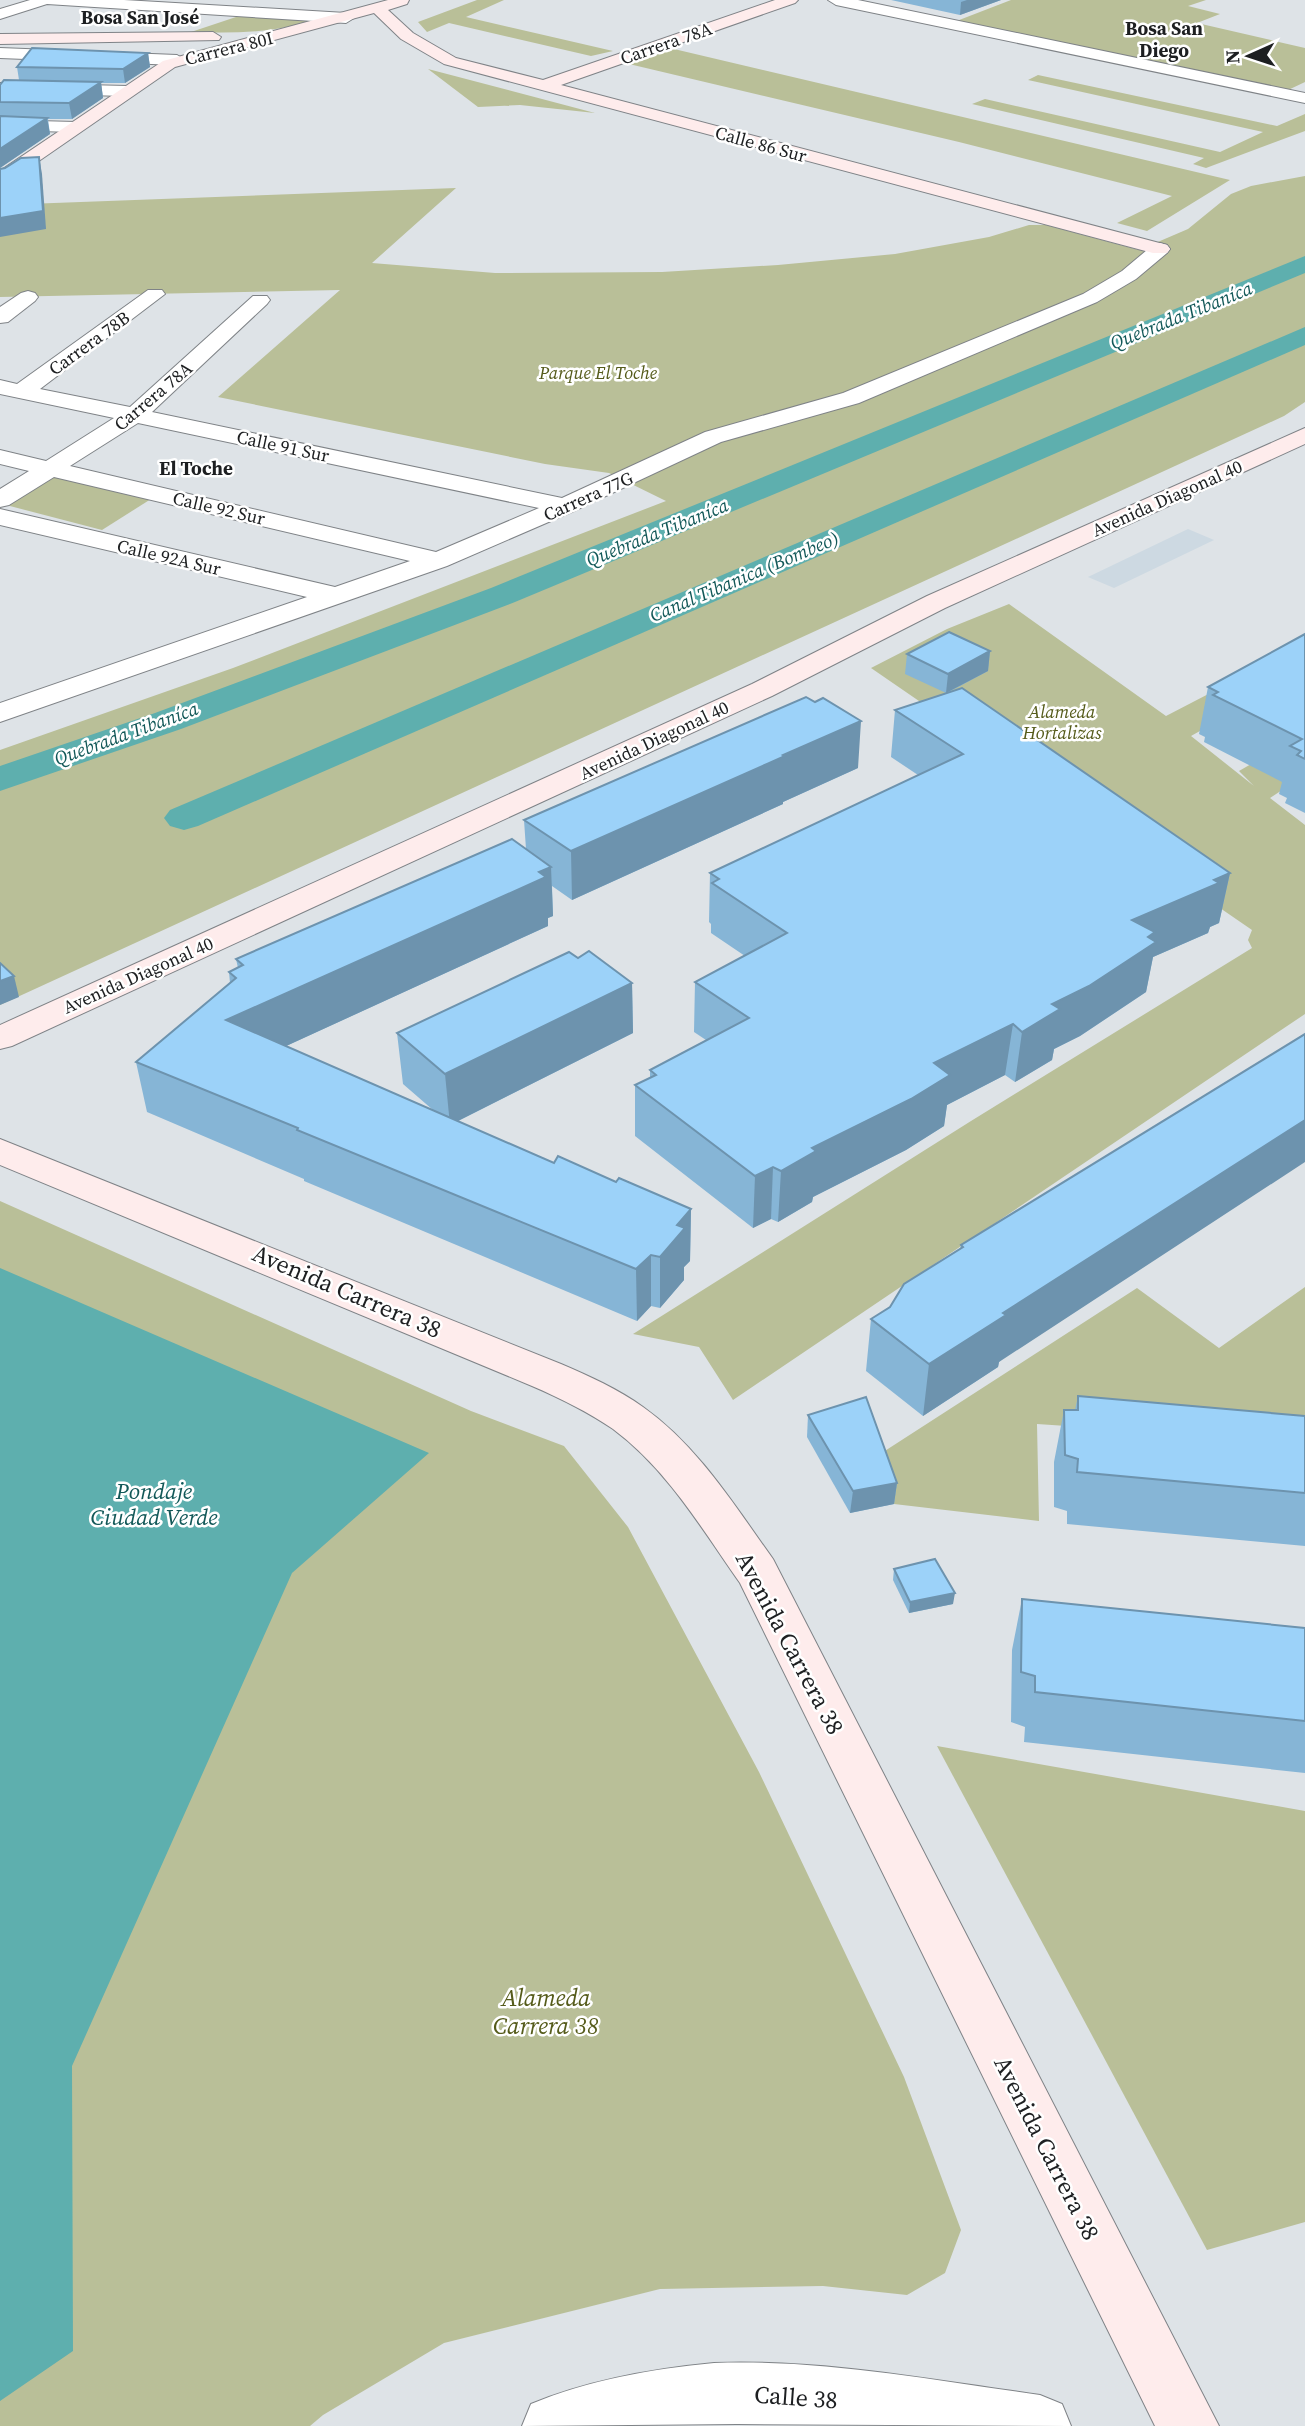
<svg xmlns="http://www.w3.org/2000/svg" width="1305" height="2426" font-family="'Source Serif 4',serif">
	<rect width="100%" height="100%" fill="#dee3e7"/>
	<path fill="#cdd9e2" d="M1188,529L1214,540L1114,588L1088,577Z"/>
	<g fill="#b9bf98">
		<path d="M477,0H504L466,17L613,51L591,56L449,23L427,32L418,22Z"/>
		<path d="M1011,0H1206L1188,6L1220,14L1197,23L1305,48V82L1286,91L954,22Z"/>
		<path d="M245,14L310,20C272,35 228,32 188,33Z"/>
		<path d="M674,49L1230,180L1147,231L1117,223L1172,196L959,142L629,64Z"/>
		<path d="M428,69L595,113L520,105L478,107Z"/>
		<path d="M1038,75L1277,126L1305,114V131L1206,168L1193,164L1204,158L972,104L985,99L1220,152L1263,132L1028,80Z"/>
		<path d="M1305,176V402L1284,416L0,1005V750L233,668L666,501L609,473L545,464L218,397L340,290L0,297V205L456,188L372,263L495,273L662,272L778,265L895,254L989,237L1029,225H1046L1139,250L1188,229L1231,194L1251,186Z"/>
		<path d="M56,475L151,499L102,530L6,505Z"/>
		<path d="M1009,604L1166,716L1305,644V672L1191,736L1254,786L1239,771L1305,733V775L1270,798L1305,825V1014L733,1400L699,1347L633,1334L971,1121L1252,948L1248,940L1252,930L871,668L947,629Z"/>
		<path d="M0,1201L471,1411L564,1446L628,1527L759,1772L904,2077L961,2230L945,2273L907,2295L823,2286L660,2289L444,2343L323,2415L310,2426H0Z"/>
		<path d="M1305,1287V1442L1037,1424L1039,1521L894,1504L877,1456L1137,1288L1219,1348Z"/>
		<path d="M937,1746L1305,1811V2222L1207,2250Z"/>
	</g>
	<path fill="#5eafae" d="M0,1268L429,1453L292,1573L72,2066L73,2351L0,2401Z"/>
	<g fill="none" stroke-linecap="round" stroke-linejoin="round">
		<g fill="#5eafae" fill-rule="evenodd">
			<path d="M1305,256V273L515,602L181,729L0,791V766L155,713L491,588Z"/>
			<path d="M1305,327V345L198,826L184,830L170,826L164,818L170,810Z"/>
		</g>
		<defs>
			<g id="street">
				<path d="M30,0H124L346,13L354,18L346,23L47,4L0,19V9Z"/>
				<path d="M828,0H858L1305,93V103L836,5Z"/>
				<path d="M0,48L177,55L185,60L177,65L0,58Z"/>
				<path d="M0,83L127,86L135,91L127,96L0,93Z"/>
				<path d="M0,120L75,122L84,127L75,132L0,130Z"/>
				<path d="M1160,243L1167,245L1170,249L1167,253L1136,279L1097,302L859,403L721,442L574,511L447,566L0,722V703L307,597L0,525V509L335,587L410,561L54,477L9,505L0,507V489L29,471L0,464V450L46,461L114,418L0,394V380L17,384L148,290H162L165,294L40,389L130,407L253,296H267L270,300L267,304L152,412L562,498L705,432L843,393L1083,294L1122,271L1153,245ZM138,423L539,508L436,552L70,466Z"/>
				<path d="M28,291L35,293L38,297L35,301L8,322L0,323V307L21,293Z"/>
				<path d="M714,2363C823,2359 932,2380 1040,2395L1062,2404L1071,2426L737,2424L522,2426L531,2404C589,2380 651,2369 714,2363Z"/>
			</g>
			<g id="secondary">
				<path d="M388,0H409L407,4L388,10L413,33L456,58L543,80L775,0H798L795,3L561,85L1167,245L1170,249L1167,253H1153L444,64L401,39L374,13L175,67L7,183L0,185V171L163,61Z"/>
				<path d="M213,32L221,37L219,40L0,44V34Z"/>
				<path d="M1305,428V444L945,608L772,696L12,1046L0,1049V1025L752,684L927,596Z"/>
				<path d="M0,1139L561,1364C589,1376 618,1389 643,1407C698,1446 734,1505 773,1559L1219,2426H1155L740,1583C702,1529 667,1469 613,1429C588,1412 560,1398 532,1386L0,1165Z"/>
			</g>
		</defs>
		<use href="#street" stroke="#7f8387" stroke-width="2"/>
		<use href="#secondary" stroke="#7f8387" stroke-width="2"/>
		<use href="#street" fill="#fff" fill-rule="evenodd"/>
		<use href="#secondary" fill="#feecec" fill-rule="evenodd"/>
	</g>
	<g fill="#86b5d6">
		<path d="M891,0H1001L960,15Z"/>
		<path d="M148,53L150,67L125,83H101L103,98L72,119H48L50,134L0,168V85L19,80L17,67Z"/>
		<path d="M1305,634V813L1285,803L1287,798L1279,794L1282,782L1204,742L1205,737L1199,734L1208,687Z"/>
		<path d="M990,651L988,671L947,693L1230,873L1219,923L1210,927L1208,933L1153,957L1146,992L1080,1036L1054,1049L1052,1060L1015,1082L1005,1075L947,1105L944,1126L906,1150L813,1197L812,1202L778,1222L771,1219L753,1228L635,1136V1085L650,1078V1070L706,1040L694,1032L695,982L745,956L711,933V924L709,922L710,873L918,775L891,757L895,710L946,693L905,674L907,654Z"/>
		<path d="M858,768L783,802V804L572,900L552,886L553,916L548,918V926L286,1046L433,1110L403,1084L397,1033L578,958L632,983L633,1033L458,1121L554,1163L616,1182L691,1209L690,1261L684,1267V1280L660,1308L651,1306L637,1321L304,1181V1179L147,1112L136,1062L230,983L229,972L238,968L236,959L526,849L524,820Z"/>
		<path d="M1305,1034L999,1362L998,1367L923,1416L866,1371L871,1319L890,1307L960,1249L961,1245Z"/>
		<path d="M1078,1396L1305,1416V1546L1067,1524V1511L1054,1507V1462L1064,1410H1075Z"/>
		<path d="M808,1415L897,1483L894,1504L850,1513L807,1437Z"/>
		<path d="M894,1569L953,1604L909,1613L893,1580Z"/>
		<path d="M1022,1599L1305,1628V1773L1024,1742L1025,1727L1011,1722L1012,1650Z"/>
	</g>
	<g fill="#6d93ae">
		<path d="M967,0H1001L960,15L961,2Z"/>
		<path d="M148,53L150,67L125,83L123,69Z"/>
		<path d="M101,82L103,98L72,119L69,103Z"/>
		<path d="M47,118L50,134L0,168V149Z"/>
		<path d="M39,157L42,174L46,229L0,237V218Z"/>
		<path d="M990,651L988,671L946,693L948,674Z"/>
		<path d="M861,721L858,768L783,802V804L572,900L571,851L783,755Z"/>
		<path d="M551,867L553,916L548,918V926L234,1070L226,1020Z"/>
		<path d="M1230,873L1219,923L1210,927L1208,933L1153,957L1146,992L1080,1036L1054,1049L1052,1060L1015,1082L1022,1032L1052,1004L1132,920Z"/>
		<path d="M14,976L19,997L0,1005V981Z"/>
		<path d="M632,983L633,1033L450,1125L445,1074Z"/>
		<path d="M1013,1024L1005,1075L947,1105L944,1126L906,1150L813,1197L812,1202L778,1222L781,1171L934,1063Z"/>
		<path d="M1305,1120V1162L999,1362L998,1367L923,1416L929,1364L1003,1313Z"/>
		<path d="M773,1167L771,1219L753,1228L755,1176Z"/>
		<path d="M691,1209L690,1261L684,1267V1280L660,1308V1257L677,1225Z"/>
		<path d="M651,1255V1306L637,1321L636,1269Z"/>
		<path d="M897,1483L894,1504L850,1513L853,1491Z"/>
		<path d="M955,1593L953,1604L909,1613L910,1602Z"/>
	</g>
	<g fill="#9cd2f9" stroke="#6d93ae" stroke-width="2">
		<path d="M32,48L148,53L123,69L17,67Z"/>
		<path d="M4,80L101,82L69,103L0,102V85Z"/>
		<path d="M0,116L47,118L0,149Z"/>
		<path d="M39,157L43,211L0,218V169L5,168L21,158Z"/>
		<path d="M949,632L990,651L948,674L907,654Z"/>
		<path d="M1305,634V759L1297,755L1301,751L1290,746L1302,739L1213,695L1218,692L1208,687Z"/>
		<path d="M962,688L1230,873L1214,880L1219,883L1132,920L1155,932L1148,937L1156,942L1089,986L1052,1004L1060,1009L1022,1032L1013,1024L934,1063L950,1075L911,1099L812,1148L816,1151L781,1171L773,1167L755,1176L635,1085L656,1075L650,1070L749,1018L695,982L787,933L712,883L719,879L710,873L963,754L895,710Z"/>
		<path d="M806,697L815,702L823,698L861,721L783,755L785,756L571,851L524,820Z"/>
		<path d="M512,839L551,867L539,872L546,877L226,1020L554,1163L558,1156L616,1182L619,1178L691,1209L677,1225L685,1228L660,1257L651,1255L636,1269L297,1130L298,1128L136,1062L236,978L229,972L243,965L236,959Z"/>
		<path d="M589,951L632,983L445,1074L397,1033L569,952L578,958Z"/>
		<path d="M0,963L14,976L0,981Z"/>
		<path d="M1305,1034V1120L1003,1313L1006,1315L929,1364L871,1319L890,1307L904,1284L963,1247L961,1245Z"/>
		<path d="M1078,1396L1305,1416V1493L1077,1472L1078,1459L1065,1455L1064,1410H1078Z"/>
		<path d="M866,1397L897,1483L853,1491L808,1415Z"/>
		<path d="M935,1559L955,1593L910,1602L894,1569Z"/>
		<path d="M1022,1599L1305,1628V1721L1035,1692V1676L1021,1672Z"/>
	</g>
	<g text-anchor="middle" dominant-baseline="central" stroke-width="5" stroke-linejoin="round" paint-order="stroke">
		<g font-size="18" fill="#1d1f21" stroke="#fff">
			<text transform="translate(666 43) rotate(-19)">Carrera 78A</text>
			<text transform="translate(229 48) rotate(-14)">Carrera 80I</text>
			<text transform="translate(761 144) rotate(15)">Calle 86 Sur</text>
			<text transform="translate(89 343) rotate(-36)">Carrera 78B</text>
			<text transform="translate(153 396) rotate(-40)">Carrera 78A</text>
			<text transform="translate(283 446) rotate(12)">Calle 91 Sur</text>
			<text transform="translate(588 496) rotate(-24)">Carrera 77G</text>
			<text transform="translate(1167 498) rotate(-24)">Avenida Diagonal 40</text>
			<text transform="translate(219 508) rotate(13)">Calle 92 Sur</text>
			<text transform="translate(169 557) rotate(13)">Calle 92A Sur</text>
			<text transform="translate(654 740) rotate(-25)">Avenida Diagonal 40</text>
			<text transform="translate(138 975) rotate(-24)">Avenida Diagonal 40</text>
		</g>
		<g font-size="18" font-style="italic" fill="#555b1a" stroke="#fff">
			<text x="598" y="372">Parque El Toche</text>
			<text x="1062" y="711">Alameda<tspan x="1062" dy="21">Hortalizas</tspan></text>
		</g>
		<g font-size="19" font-weight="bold" fill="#1d1f21" stroke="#fff">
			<text x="140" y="17">Bosa San José</text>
			<text x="1164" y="28">Bosa San<tspan x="1164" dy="22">Diego</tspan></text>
			<text x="196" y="468">El Toche</text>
		</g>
		<g font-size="19" font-style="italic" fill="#125858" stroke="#fff">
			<text transform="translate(1181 315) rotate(-22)">Quebrada Tibaníca</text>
			<text transform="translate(657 532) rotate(-22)">Quebrada Tibaníca</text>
			<text transform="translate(744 576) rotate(-23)">Canal Tibanica (Bombeo)</text>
			<text transform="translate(126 733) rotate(-20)">Quebrada Tibaníca</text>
		</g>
		<g font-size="23" font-style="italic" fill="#125858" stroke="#fff">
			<text x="154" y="1491">Pondaje<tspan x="154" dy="26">Ciudad Verde</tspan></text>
		</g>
		<g font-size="24" fill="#1d1f21" stroke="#fff">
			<text transform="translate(347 1291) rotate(23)">Avenida Carrera 38</text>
			<text transform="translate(790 1643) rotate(62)">Avenida Carrera 38</text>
			<text transform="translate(1047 2148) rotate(63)">Avenida Carrera 38</text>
			<text transform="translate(796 2397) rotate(4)">Calle 38</text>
		</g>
		<g font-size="24" font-style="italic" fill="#555b1a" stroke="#fff">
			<text x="546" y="1997">Alameda<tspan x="546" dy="28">Carrera 38</tspan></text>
		</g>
	</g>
	<g transform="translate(1249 56) rotate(267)" stroke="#ffffff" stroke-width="5" paint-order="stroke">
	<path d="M0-5L12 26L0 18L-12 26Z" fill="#1d1f21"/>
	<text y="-10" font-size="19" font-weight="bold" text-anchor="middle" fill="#1d1f21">N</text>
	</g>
</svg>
